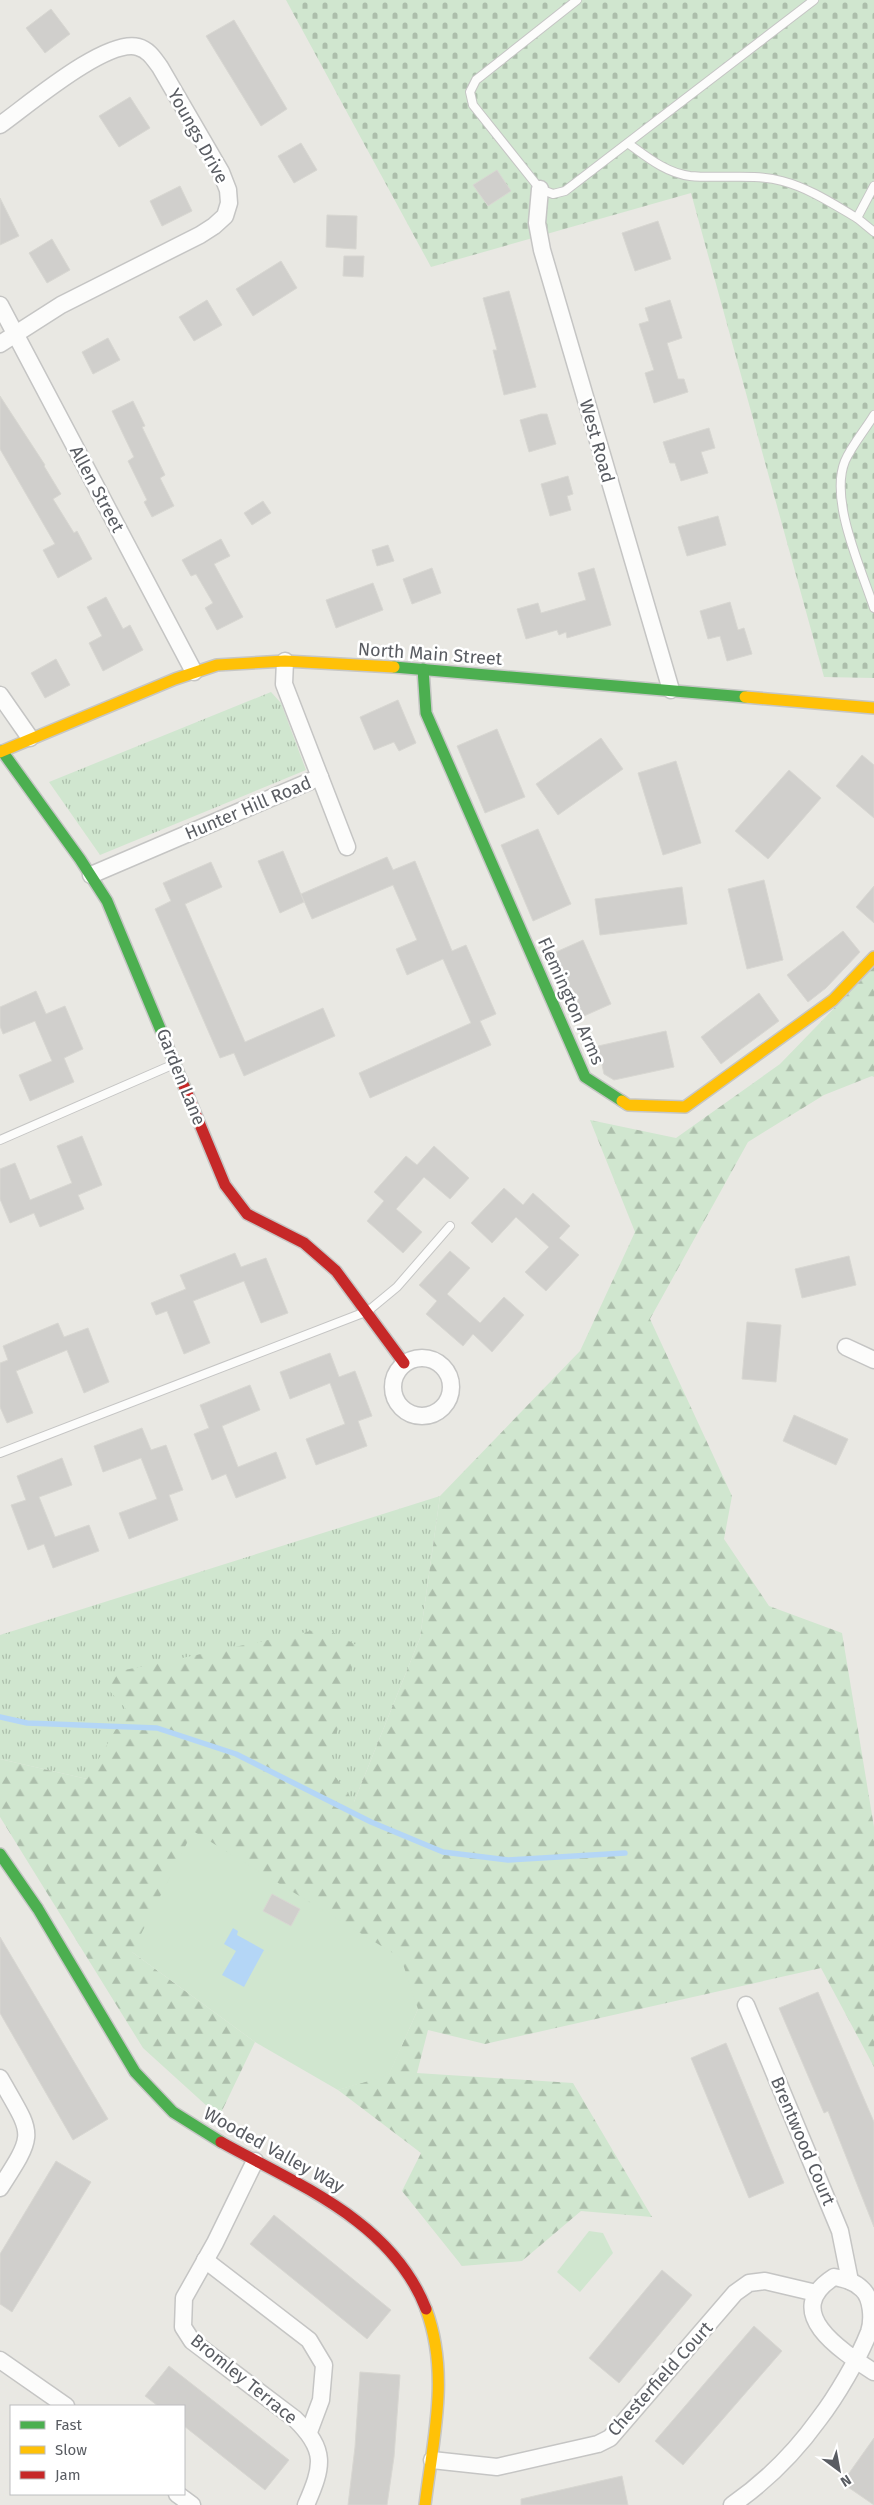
<svg xmlns="http://www.w3.org/2000/svg" width="874" height="2505" font-family="'Fira Sans',sans-serif">
	<defs>
		<pattern id="grass-tufts" width="24" height="20" patternUnits="userSpaceOnUse" patternTransform="scale(1.25)"><rect width="24" height="20" fill="#d0e6cf"/><path d="M3 7l-1-3M5 7V3M7 7l1-3M15 17l-1-3M17 17v-4M19 17l1-3" fill="none" stroke="#acbeab"/></pattern>
		<pattern id="forest-firs" width="22" height="20" patternUnits="userSpaceOnUse" patternTransform="scale(1.25)"><rect width="22" height="20" fill="#d0e6cf"/><path d="M5 1l3.5 6h-7zM16 11l3.5 6h-7z" fill="#acbeab"/></pattern>
		<pattern id="cemetery-stones" width="16" height="16" patternUnits="userSpaceOnUse" patternTransform="scale(1.25)"><rect width="16" height="16" fill="#d0e6cf"/><path d="M2 7V4a2 2 0 0 1 4 0v3zM10 15v-3a2 2 0 0 1 4 0v3z" fill="#acbeab"/></pattern>
	</defs>
	<rect width="100%" height="100%" fill="#e9e8e3"/>
	<g fill="url(#grass-tufts)">
		<path d="M271,692L281,703L306,770L100,855L49,782Z"/>
		<path d="M440,1496L420,1638L354,1802L87,1779L0,1759V1635Z"/>
	</g>
	<path fill="url(#forest-firs)" d="M874,967V1077L872,1076L824,1095L748,1142L650,1319L732,1496L724,1539L769,1606L842,1633L874,1827V2067L821,1968L485,2044L428,2030L417,2073L573,2083L652,2217L581,2211L522,2261L462,2266L402,2191L421,2153L338,2090L389,2074L418,2009L132,1952L255,2042L219,2117L143,2048L0,1817V1759L87,1779L127,1710L96,1676L325,1628L356,1645L329,1768L354,1802L420,1638L440,1496L580,1351L635,1232L590,1120L676,1138L780,1064Z"/>
	<path fill="url(#cemetery-stones)" d="M286,0H874V678L824,677L691,193L431,267Z"/>
	<g fill="#d0e6cf">
		<path d="M193,1831L401,1958L418,2009L389,2075L338,2090L255,2042L132,1952Z"/>
		<path d="M589,2231L603,2233L613,2253L580,2292L557,2272Z"/>
	</g>
	<path fill="#b4d6f6" d="M233,1928L238,1931L237,1935L264,1950L244,1987L222,1975L236,1951L224,1944Z"/>
	<g fill="none" stroke-linecap="round" stroke-linejoin="round">
		<path stroke="#b4d6f6" stroke-width="5.5" d="M0,1717L27,1723L157,1728L236,1754L371,1822L443,1852L508,1860L625,1853"/>
	</g>
	<g fill="#d0cfcc" stroke="#d8d7d2">
		<path d="M51,9L70,34L45,53L26,28Z"/>
		<path d="M234,20L287,109L261,126L206,36Z"/>
		<path d="M130,97L150,128L119,147L99,116Z"/>
		<path d="M301,143L317,170L294,183L278,156Z"/>
		<path d="M497,170L511,191L488,206L473,185Z"/>
		<path d="M180,186L192,211L162,226L150,201Z"/>
		<path d="M0,198L19,236L0,245Z"/>
		<path d="M327,215L357,216L356,249L326,247Z"/>
		<path d="M658,221L671,259L635,271L622,233Z"/>
		<path d="M52,239L70,270L47,283L29,253Z"/>
		<path d="M344,256H364L363,277L343,276Z"/>
		<path d="M281,261L297,288L253,316L236,289Z"/>
		<path d="M509,291L536,387L504,395L493,350H497L483,298Z"/>
		<path d="M207,300L222,325L194,341L179,317Z"/>
		<path d="M670,300L682,338L667,343L678,379H684L688,392L654,403L645,373L654,370L639,324L649,321L645,308Z"/>
		<path d="M108,338L120,360L93,374L82,352Z"/>
		<path d="M0,396L45,465L44,466L61,494L53,499L74,533L77,531L92,559L58,578L43,550L55,544L0,449Z"/>
		<path d="M133,401L145,426L142,427L165,475L160,478L174,506L152,517L144,502L147,500L128,461L134,457L112,411Z"/>
		<path d="M541,414H547L556,444L529,452L520,420Z"/>
		<path d="M709,428L715,448L701,452L708,473L681,481L675,463H670L663,442Z"/>
		<path d="M568,476L573,494L567,496L571,510L550,516L541,484Z"/>
		<path d="M263,501L271,513L252,525L244,513Z"/>
		<path d="M718,516L726,545L687,556L678,527Z"/>
		<path d="M221,539L230,556L214,564L243,617L217,630L205,608L213,603L196,574L191,576L182,560Z"/>
		<path d="M388,545L394,561L377,566L372,550Z"/>
		<path d="M432,568L441,593L412,604L403,579Z"/>
		<path d="M594,568L611,625L567,638L566,632L559,635L557,630L526,639L517,609L538,603L541,613L586,600L578,573Z"/>
		<path d="M373,583L383,610L336,628L326,600Z"/>
		<path d="M106,597L123,629L130,625L143,650L103,671L89,643L102,636L87,607Z"/>
		<path d="M730,602L738,630L744,628L752,654L727,661L720,636L708,639L700,611Z"/>
		<path d="M56,659L70,685L45,698L31,673Z"/>
		<path d="M398,700L416,743L399,751L394,742L374,750L360,717Z"/>
		<path d="M497,729L525,797L485,813L457,746Z"/>
		<path d="M601,738L623,769L558,815L536,784Z"/>
		<path d="M862,755L874,765V818L836,786Z"/>
		<path d="M676,761L701,843L663,855L638,773Z"/>
		<path d="M789,770L821,798L768,859L735,831Z"/>
		<path d="M538,829L571,904L533,921L501,845Z"/>
		<path d="M283,851L304,902L280,913L258,861Z"/>
		<path d="M387,857L393,870L415,861L452,951L466,945L496,1014L480,1021L491,1045L370,1098L359,1073L471,1023L443,959L407,975L396,949L417,940L393,885L312,919L301,894Z"/>
		<path d="M211,862L222,887L185,904L245,1042L323,1008L335,1036L244,1076L234,1053L220,1058L155,909L171,901L163,883Z"/>
		<path d="M764,880L783,960L747,969L728,889Z"/>
		<path d="M874,886V923L856,907Z"/>
		<path d="M682,887L687,924L600,935L595,899Z"/>
		<path d="M843,931L860,952L826,988L808,1002L787,975Z"/>
		<path d="M583,940L611,1004L575,1020L547,956Z"/>
		<path d="M36,991L46,1014L65,1006L83,1049L64,1058L74,1082L30,1101L19,1075L52,1061L35,1021L3,1034L0,1026V1007Z"/>
		<path d="M759,993L779,1021L721,1064L701,1037Z"/>
		<path d="M666,1031L674,1067L614,1080L604,1074L598,1046Z"/>
		<path d="M82,1136L102,1185L78,1195L84,1209L40,1227L34,1213L10,1223L0,1199V1169L15,1163L30,1200L72,1183L57,1146Z"/>
		<path d="M434,1146L469,1178L450,1199L424,1177L396,1209L422,1232L403,1253L367,1221L384,1201L374,1192L406,1156L417,1165Z"/>
		<path d="M504,1188L523,1205L533,1193L570,1226L559,1238L579,1255L546,1291L525,1272L549,1247L516,1217L492,1243L471,1223Z"/>
		<path d="M450,1251L470,1268L447,1294L480,1323L504,1297L524,1315L492,1352L473,1334L463,1346L426,1314L437,1301L419,1285Z"/>
		<path d="M235,1253L241,1267L266,1258L288,1313L261,1323L244,1281L193,1301L210,1343L184,1354L167,1311L156,1315L151,1303L186,1289L180,1275Z"/>
		<path d="M849,1256L856,1285L802,1298L795,1269Z"/>
		<path d="M747,1322L781,1325L776,1382L742,1379Z"/>
		<path d="M58,1323L64,1337L88,1328L109,1382L84,1393L67,1350L16,1371L33,1413L7,1423L0,1407V1363L8,1360L3,1346Z"/>
		<path d="M330,1353L339,1377L355,1371L372,1416L358,1421L367,1446L316,1465L306,1439L345,1424L330,1383L290,1399L280,1372Z"/>
		<path d="M250,1385L260,1410L222,1426L238,1467L276,1452L286,1478L236,1498L226,1474L212,1480L194,1434L209,1428L200,1405Z"/>
		<path d="M794,1415L848,1439L836,1465L783,1441Z"/>
		<path d="M142,1428L151,1450L166,1445L183,1490L169,1495L178,1520L129,1539L119,1513L157,1499L141,1458L103,1472L94,1446Z"/>
		<path d="M62,1458L72,1485L39,1497L55,1537L89,1525L99,1551L53,1568L44,1544L28,1550L11,1505L26,1500L17,1476Z"/>
		<path d="M272,1894L300,1909L291,1926L263,1911Z"/>
		<path d="M0,1937L108,2119L73,2140L0,2013Z"/>
		<path d="M818,1992L874,2122V2227L828,2111L824,2113L779,2008Z"/>
		<path d="M726,2043L784,2183L749,2198L691,2058Z"/>
		<path d="M56,2161L91,2182L12,2312L0,2304V2254Z"/>
		<path d="M274,2215L391,2310L367,2339L250,2244Z"/>
		<path d="M662,2270L692,2295L619,2383L589,2358Z"/>
		<path d="M754,2326L782,2351L683,2465L655,2441Z"/>
		<path d="M169,2366L289,2460L265,2490L184,2426V2406H158L145,2396Z"/>
		<path d="M360,2372L400,2375L394,2457L387,2505H348L355,2447Z"/>
		<path d="M874,2438V2505L842,2483Z"/>
		<path d="M622,2476L628,2505H521V2499Z"/>
	</g>
	<g fill="none" stroke-linecap="round" stroke-linejoin="round">
		<defs>
			<g id="lane">
				<path d="M577,0L476,80L470,92L473,105L540,189L553,194L565,191L814,0"/>
				<path d="M629,144C647,157 666,173 690,176C720,179 752,173 782,181C809,188 833,204 857,218"/>
				<path d="M874,186L857,218L874,232"/>
				<path d="M874,415C865,430 852,445 845,461C829,500 861,568 874,608"/>
				<path d="M0,1140L172,1065"/>
				<path d="M0,1453L368,1311L397,1287L450,1226"/>
			</g>
			<g id="street">
				<path d="M0,125C27,106 106,38 138,47C149,50 154,59 160,67L221,172L228,190L229,203L225,216L214,226L200,235L61,305L0,344"/>
				<path d="M540,189L537,223L542,250L671,690"/>
				<path d="M0,305L194,672"/>
				<path d="M285,661L284,684L347,847"/>
				<path d="M0,695L30,738"/>
				<path d="M91,875L320,777"/>
				<path d="M846,1347L874,1360"/>
				<circle cx="422" cy="1387" r="29"/>
				<path d="M746,2005L840,2231L850,2281"/>
				<path d="M0,2078C33,2136 37,2131 0,2188"/>
				<path d="M255,2161L215,2243L184,2298L183,2327L192,2341L295,2419C327,2450 323,2466 306,2505"/>
				<path d="M205,2260L309,2340L324,2365L321,2400L309,2432"/>
				<path d="M0,2360L66,2406"/>
				<path d="M432,2460L497,2467L598,2444L610,2438L735,2293L749,2283L765,2281L816,2293"/>
				<path d="M177,2494L192,2505"/>
				<path d="M732,2505C765,2482 796,2451 819,2419C836,2397 859,2358 869,2332C873,2320 872,2298 862,2289C854,2281 844,2279 834,2277C779,2312 843,2352 874,2372"/>
			</g>
			<g id="fast">
				<path d="M394,667L745,697"/>
				<path d="M423,669L426,713L585,1077L622,1101"/>
				<path d="M2,751L80,859L107,901L184,1086"/>
				<path d="M0,1854L38,1909L135,2072L173,2112L221,2142"/>
			</g>
			<g id="slow">
				<path d="M745,697L874,708"/>
				<path d="M0,752L175,679L217,665L285,661L394,667"/>
				<path d="M622,1101L628,1105L685,1107L833,1000L874,957"/>
				<path d="M425,2505C433,2439 450,2374 426,2309"/>
			</g>
			<g id="jam">
				<path d="M184,1086L225,1185L247,1214L304,1243L336,1271L404,1363"/>
				<path d="M221,2142C298,2185 392,2221 426,2309"/>
			</g>
		</defs>
		<use href="#lane" stroke="#c5c5c4" stroke-width="10"/>
		<use href="#street" stroke="#c5c5c4" stroke-width="19"/>
		<use href="#fast" stroke="#c6c6c5" stroke-width="14"/>
		<use href="#slow" stroke="#c6c6c5" stroke-width="14"/>
		<use href="#jam" stroke="#c6c6c5" stroke-width="14"/>
		<use href="#lane" stroke="#fcfcfb" stroke-width="8"/>
		<use href="#street" stroke="#fcfcfb" stroke-width="16"/>
		<use href="#fast" stroke="#4caf50" stroke-width="11"/>
		<use href="#slow" stroke="#ffc107" stroke-width="11"/>
		<use href="#jam" stroke="#c62828" stroke-width="11"/>
	</g>
	<g text-anchor="middle" dominant-baseline="central" stroke-width="5" stroke-linejoin="round" paint-order="stroke">
		<g font-size="18" fill="#595c62" stroke="#fff">
			<text transform="translate(198 136) rotate(61)">Youngs Drive</text>
			<text transform="translate(597 441) rotate(74)">West Road</text>
			<text transform="translate(97 489) rotate(62)">Allen Street</text>
			<text transform="translate(430 654) rotate(4)">North Main Street</text>
			<text transform="translate(248 808) rotate(-23)">Hunter Hill Road</text>
			<text transform="translate(571 1001) rotate(66)">Flemington Arms</text>
			<text transform="translate(181 1077) rotate(68)">Garden Lane</text>
			<text transform="translate(803 2141) rotate(67)">Brentwood Court</text>
			<text transform="translate(274 2150) rotate(29)">Wooded Valley Way</text>
			<text transform="translate(244 2379) rotate(39)">Bromley Terrace</text>
			<text transform="translate(660 2379) rotate(-48)">Chesterfield Court</text>
		</g>
	</g>
	<rect x="10" y="2405" width="175" height="90" fill="#ffffff" stroke="#bdbec0"/>
	<rect x="20" y="2421" width="25" height="8" fill="#4caf50" stroke="#bdbec0"/>
	<text x="55" y="2430" font-size="15" fill="#595c62">Fast</text>
	<rect x="20" y="2446" width="25" height="8" fill="#ffc107" stroke="#bdbec0"/>
	<text x="55" y="2455" font-size="15" fill="#595c62">Slow</text>
	<rect x="20" y="2471" width="25" height="8" fill="#c62828" stroke="#bdbec0"/>
	<text x="55" y="2480" font-size="15" fill="#595c62">Jam</text>
	<g transform="translate(839 2470) rotate(148)" stroke="#ffffff" stroke-width="4" paint-order="stroke">
	<path d="M0-4L9 19L0 12L-9 19Z" fill="#595c62"/>
	<text y="-8" font-size="14" font-weight="bold" text-anchor="middle" fill="#595c62">N</text>
	</g>
</svg>
